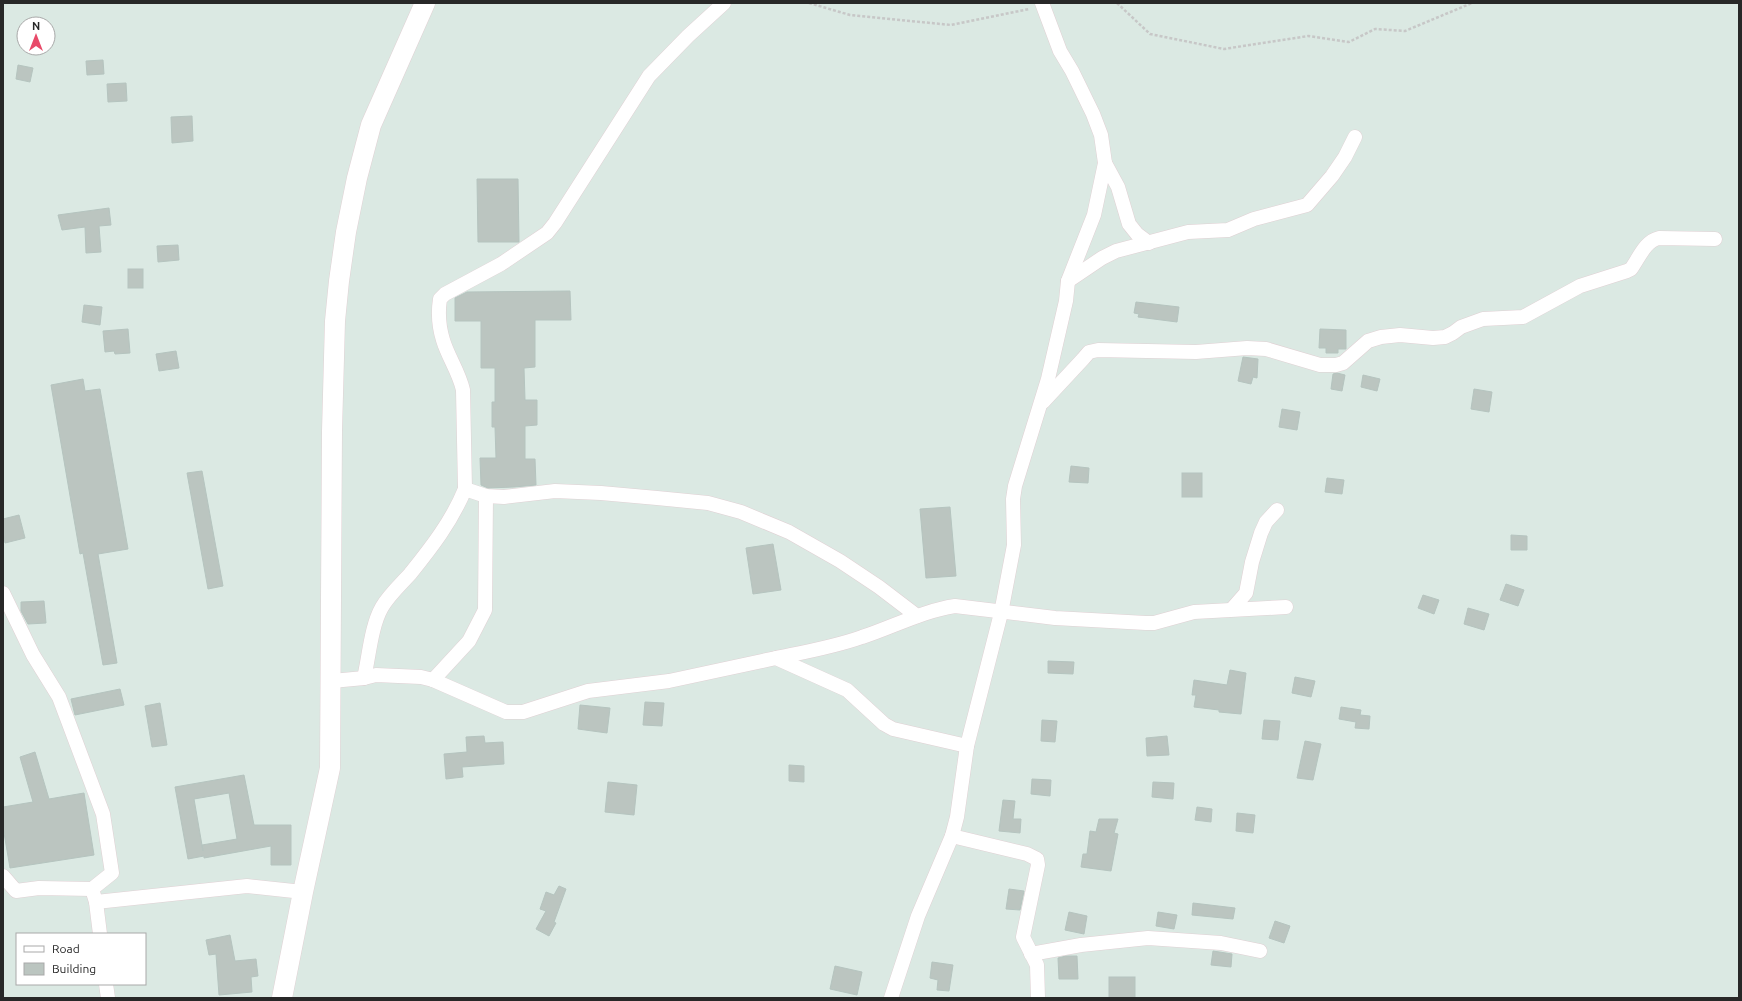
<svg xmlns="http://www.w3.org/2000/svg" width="1742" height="1001" font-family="Ubuntu,sans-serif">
	<rect width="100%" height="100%" fill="#dbe9e3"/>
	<g fill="#bbc5c0" stroke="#b5c4bf" fill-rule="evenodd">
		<path d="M103,60L104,74L87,75L86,61Z"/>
		<path d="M18,65L33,68L30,82L16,79Z"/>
		<path d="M126,83L127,101L108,102L107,84Z"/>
		<path d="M192,116L193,141L172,143L171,117Z"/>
		<path d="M477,179H518L519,242H478Z"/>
		<path d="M109,208L111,225L99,226L101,252L86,253L85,227L62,230L58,215Z"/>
		<path d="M178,245L179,260L158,262L157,246Z"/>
		<rect x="128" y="269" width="15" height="19"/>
		<path d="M570,291L571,320H535V367L524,368L525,400H537V425L525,426V459H535L536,485L514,487L488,488L481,485L480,458H496L495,427H492V402H495V368H481V321H455V298L467,292Z"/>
		<path d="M1136,302L1179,307L1177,322L1138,317L1139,314L1134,313Z"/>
		<path d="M84,305L102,307L100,325L82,322Z"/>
		<path d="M128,329L130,353L115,354L114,351L105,352L103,331Z"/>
		<path d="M1320,329L1346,330V349H1338V353H1326V348H1319Z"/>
		<path d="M176,351L179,368L159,371L156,354Z"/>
		<path d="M1243,357L1258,359L1257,378L1253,377L1251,384L1238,381Z"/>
		<path d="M1337,373L1345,375L1342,391L1331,389L1333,374Z"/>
		<path d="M1363,375L1380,379L1377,391L1361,387Z"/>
		<path d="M83,379L85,391L100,389L128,549L98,554L117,663L103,665L83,553L80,554L51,385Z"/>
		<path d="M1474,389L1492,392L1489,412L1471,409Z"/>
		<path d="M1282,409L1300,412L1297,430L1279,427Z"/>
		<path d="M1071,466L1089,468L1088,483L1069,482Z"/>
		<path d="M202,471L223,586L208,589L187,473Z"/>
		<rect x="1182" y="473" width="20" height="24"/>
		<path d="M1327,478L1344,480L1342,494L1325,492Z"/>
		<path d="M950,507L956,576L926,578L920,509Z"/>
		<path d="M19,515L25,538L5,543L3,534V519Z"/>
		<path d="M1511,535L1527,536V550H1511Z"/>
		<path d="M773,544L781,590L753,594L746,548Z"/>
		<path d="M1506,584L1524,590L1518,606L1500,600Z"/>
		<path d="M1423,595L1439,600L1434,614L1418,608Z"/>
		<path d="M44,601L46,623L28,624L21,611V602Z"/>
		<path d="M1468,608L1489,614L1484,630L1464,624Z"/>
		<path d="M1048,661L1074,662L1073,674L1048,673Z"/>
		<path d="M1230,670L1246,673L1241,714L1219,712V710L1194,707L1196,695H1192L1194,680L1227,685Z"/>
		<path d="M1295,677L1315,681L1311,697L1292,693Z"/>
		<path d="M120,689L124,705L75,715L71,699Z"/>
		<path d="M645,702L664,703L662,726L643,725Z"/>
		<path d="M160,703L167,745L152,747L145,706Z"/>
		<path d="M580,705L610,708L607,733L578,729Z"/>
		<path d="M1341,707L1361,710L1360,715L1370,716L1369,729L1355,728L1356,722L1339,719Z"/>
		<path d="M1042,720L1057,721L1055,742L1041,741Z"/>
		<path d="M1264,720L1280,721L1278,740L1262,739Z"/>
		<path d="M484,736L485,743L503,742L504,764L462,767L463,777L446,779L444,754L467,752L466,737Z"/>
		<path d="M1167,736L1169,755L1147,756L1146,738Z"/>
		<path d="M1305,741L1321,744L1313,780L1297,778Z"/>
		<path d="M35,752L49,799L84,793L94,855L10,868L3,827V807L33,802L20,757Z"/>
		<path d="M789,765L804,766V782L789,781Z"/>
		<path d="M244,775L254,825H291V865H271V846L204,858V856L188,859L175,787ZM229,793L237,839L202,845L203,851L194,799Z"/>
		<path d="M1032,779L1051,780L1050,796L1031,794Z"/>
		<path d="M608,782L637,785L634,815L605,812Z"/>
		<path d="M1153,782L1174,783L1173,799L1152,797Z"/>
		<path d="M1003,800L1015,801L1013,819H1021L1020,833L999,831Z"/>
		<path d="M1197,807L1212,809L1211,822L1195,820Z"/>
		<path d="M1237,813L1255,815L1253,833L1236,831Z"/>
		<path d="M1099,819H1118L1114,833L1118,834L1111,871L1081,867L1083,854H1087L1090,831L1096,832Z"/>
		<path d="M559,886L566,889L554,922L556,923L549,936L536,929L546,911L540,909L546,892L554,895Z"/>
		<path d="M1009,889L1024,891L1020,910L1006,909Z"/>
		<path d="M1193,903L1235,908L1233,919L1192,915Z"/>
		<path d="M1069,912L1087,916L1084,934L1065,930Z"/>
		<path d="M1158,912L1177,915L1174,929L1156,926Z"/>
		<path d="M1275,921L1290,926L1284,943L1269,938Z"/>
		<path d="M230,935L235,961L256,959L258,976L251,977L252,992L219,995L216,954L209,955L206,940Z"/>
		<path d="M1213,951L1232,954L1231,967L1211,965Z"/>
		<path d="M1066,956H1077L1078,979H1059L1058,958Z"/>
		<path d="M932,962L953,965L949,991L937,990L938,980L930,978Z"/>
		<path d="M835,966L862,972L857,995L830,989Z"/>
		<rect x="1109" y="977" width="26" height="21"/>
	</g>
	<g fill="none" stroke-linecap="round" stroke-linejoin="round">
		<defs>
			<g id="street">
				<path d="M1105,163L1118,187L1129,224L1137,234L1149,243"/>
				<path d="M1068,281L1102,258L1116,251L1188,232L1228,230L1254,219L1307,205L1332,176L1345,157L1355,137"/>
				<path d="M1043,402L1083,359L1089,352L1098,350L1196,352L1247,348L1266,349L1320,365H1336L1343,363L1368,341L1381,337L1400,335L1433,338L1445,337L1453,333L1461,327L1483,319L1523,317L1580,286L1627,271L1631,269C1639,258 1645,241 1659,238L1715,239"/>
				<path d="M465,489L486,496L504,497L555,491L601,493L657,498L708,503L741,512L789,532L840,561L879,587L917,616"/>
				<path d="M3,593L33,655L59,697L103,814L112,873L92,889L96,902L100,934"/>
				<path d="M1232,609L1246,593L1252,562L1261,533L1266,522L1277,510"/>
				<path d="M776,658C805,652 834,647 862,637C893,627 922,611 955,606L1055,618L1146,623H1154L1194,612L1286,607"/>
				<path d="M364,678C369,657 371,626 382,607C389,595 401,584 410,574C431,548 452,521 465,489L463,390C459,372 448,357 443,340C439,327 438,312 440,299L445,294L501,264L547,233L555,223L649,76L688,36L724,3"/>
				<path d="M433,680L469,641L485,610L486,496"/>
				<path d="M332,681L364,678L376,675L421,677L433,680L506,712H523L588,691L669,681L776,658L847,690L884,724L893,729L967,746"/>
				<path d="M952,836L1027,854L1037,859L1038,865L1023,937L1037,965L1038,998"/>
				<path d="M3,876L16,891L39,888L92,889"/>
				<path d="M96,902L247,886L303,892"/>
				<path d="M1031,954L1081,945L1148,938L1221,943L1260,951"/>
				<path d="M106,984L108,998"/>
				<path d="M891,998L918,916L952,836L957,817L967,746L1001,613L1014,545L1013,499L1015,486L1048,379L1066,301L1068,281L1094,215L1105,163L1101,135L1093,114L1072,71L1060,51L1042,3"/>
			</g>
			<path id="secondary" d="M282,998L303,892L330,768L332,431L335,321L339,281L346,232L357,178L371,125L425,3"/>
		</defs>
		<use href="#street" stroke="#e0d1d4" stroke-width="15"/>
		<use href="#secondary" stroke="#e0d1d4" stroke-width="21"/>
		<g stroke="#c7c7c7" stroke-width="2.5" stroke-dasharray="3 2" stroke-linecap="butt">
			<path d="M809,3L850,15L951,25L1029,9"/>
			<path d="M1117,3L1150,34L1224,49L1308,36L1349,42L1375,29L1405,31L1472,3"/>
		</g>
		<use href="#street" stroke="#fff" stroke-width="14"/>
		<use href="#secondary" stroke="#fff" stroke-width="20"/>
	</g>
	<rect width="1742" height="1001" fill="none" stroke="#282828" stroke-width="8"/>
	<rect x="16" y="933" width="130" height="52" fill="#ffffff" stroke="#a9a9a9"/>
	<rect x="24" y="946" width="20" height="6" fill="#ffffff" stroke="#a9a9a9"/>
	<text x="52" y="953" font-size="12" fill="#282828">Road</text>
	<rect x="24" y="963" width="20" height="12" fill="#bbc5c0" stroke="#a9a9a9"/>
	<text x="52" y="973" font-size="12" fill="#282828">Building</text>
	<g transform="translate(36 36)"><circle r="19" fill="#ffffff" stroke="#a9a9a9"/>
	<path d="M0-3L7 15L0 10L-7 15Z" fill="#e84a69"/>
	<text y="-6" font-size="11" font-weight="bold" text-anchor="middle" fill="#282828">N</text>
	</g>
</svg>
